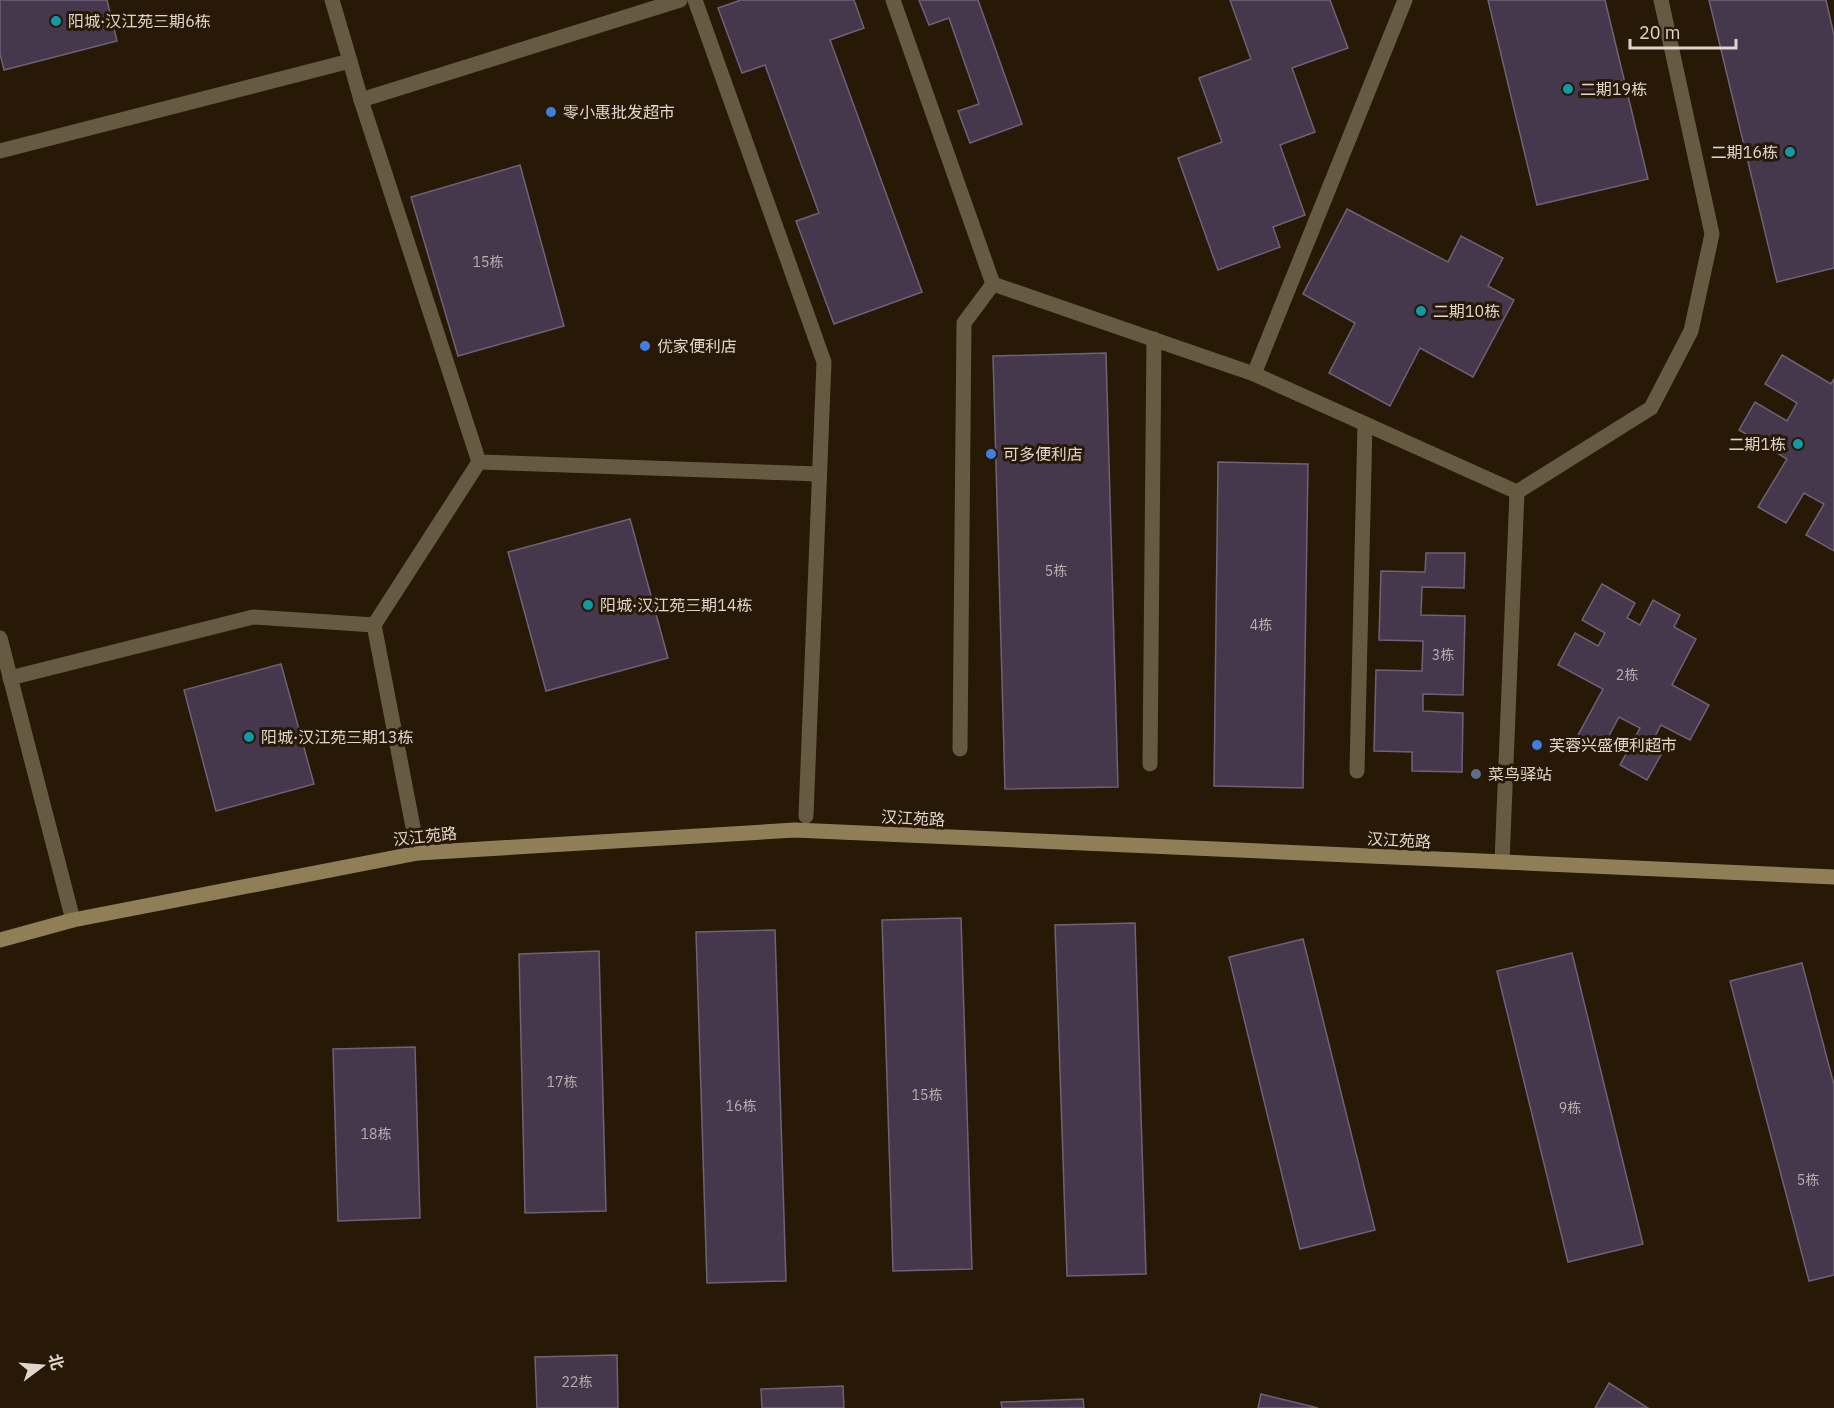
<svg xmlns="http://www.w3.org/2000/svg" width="1834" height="1408" font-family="'IBM Plex Sans','Noto Sans SC',sans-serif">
	<rect width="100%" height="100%" fill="#281806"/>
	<g fill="#45374c" stroke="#6f6177" stroke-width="1.5">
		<path d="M0,0H107L117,41L4,70L0,54Z"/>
		<path d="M741,0H854L864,28L830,40L922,292L834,324L796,221L819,213L765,65L742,73L718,8Z"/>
		<path d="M919,0H978L1022,124L970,143L958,111L979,104L949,18L929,25Z"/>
		<path d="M1230,0H1330L1348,48L1292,68L1315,132L1280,145L1305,215L1273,227L1280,247L1218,270L1178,158L1222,142L1199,78L1251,59Z"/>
		<path d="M1488,0H1605L1648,179L1537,205Z"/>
		<path d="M1709,0H1826L1834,35V268L1777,282Z"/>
		<path d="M520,165L564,326L458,356L411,197Z"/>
		<path d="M1347,209L1448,262L1461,236L1503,258L1488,286L1514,300L1473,377L1420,348L1390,406L1329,373L1355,323L1303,294Z"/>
		<path d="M1106,353L1118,787L1005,789L993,356Z"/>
		<path d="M1782,355L1831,384L1834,379V551L1806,535L1824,504L1804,493L1786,523L1758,507L1787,459L1739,430L1755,402L1787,421L1797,403L1765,384Z"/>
		<path d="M1218,462L1308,464L1303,788L1214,786Z"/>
		<path d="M630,519L668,658L546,691L508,552Z"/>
		<path d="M1426,553H1465L1464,588L1422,587L1421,615L1465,616L1463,695L1423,694V711L1463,713L1462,772L1412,771V752L1374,751L1376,670L1422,671L1423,641L1379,640L1381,571L1425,572Z"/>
		<path d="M1602,584L1635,603L1627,618L1640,625L1653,600L1680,615L1674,627L1696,639L1672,685L1709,705L1690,740L1661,725L1650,746L1662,753L1647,780L1620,765L1640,728L1619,717L1601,751L1577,737L1603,689L1558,665L1575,633L1598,646L1605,633L1582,620Z"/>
		<path d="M281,664L314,784L216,811L184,690Z"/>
		<path d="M961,918L972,1269L893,1271L882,920Z"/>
		<path d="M1135,923L1146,1274L1067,1276L1055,925Z"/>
		<path d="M775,930L786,1281L707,1283L696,932Z"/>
		<path d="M1303,939L1375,1230L1300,1249L1229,957Z"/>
		<path d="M599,951L606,1211L525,1213L519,954Z"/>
		<path d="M1572,953L1643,1244L1568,1262L1497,971Z"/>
		<path d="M1802,963L1834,1085V1275L1809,1281L1730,981Z"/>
		<path d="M415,1047L420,1218L338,1221L333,1049Z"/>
		<path d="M617,1355L618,1408H537L535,1357Z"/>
		<path d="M1609,1383L1648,1408H1595Z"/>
		<path d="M843,1386L844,1408H762L761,1389Z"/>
		<path d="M1261,1394L1318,1408H1258Z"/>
		<path d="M1083,1399L1084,1408H1002L1001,1402Z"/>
	</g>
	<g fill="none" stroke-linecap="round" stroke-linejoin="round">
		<g stroke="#665b42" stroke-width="15">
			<path d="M332,0L350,61"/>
			<path d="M695,0L824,362L806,816"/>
			<path d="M893,0L993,284L1254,374L1405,0"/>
			<path d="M361,100L479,462L819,474"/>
			<path d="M0,151L350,61L361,100L680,0"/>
			<path d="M1254,374L1517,492"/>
			<path d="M374,625L418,853"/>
			<path d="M0,638L73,920"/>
			<path d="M10,678L253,617L374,625L479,462"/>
			<path d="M960,749L964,323L993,284"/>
			<path d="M1150,764L1154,339"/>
			<path d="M1357,771L1365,424"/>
			<path d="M1502,862L1517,492L1651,408L1691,331L1712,234L1661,0"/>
		</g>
		<path stroke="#907f56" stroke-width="15" d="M0,940L73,920L418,853L795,830L1834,877"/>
	</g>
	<g fill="#0f9aa8" stroke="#281806" stroke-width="2">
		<circle cx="56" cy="21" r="6"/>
		<circle cx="1568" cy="89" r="6"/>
		<circle cx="1790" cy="152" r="6"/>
		<circle cx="1421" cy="311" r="6"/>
		<circle cx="1798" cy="444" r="6"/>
		<circle cx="588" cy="605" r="6"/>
		<circle cx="249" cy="737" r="6"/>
	</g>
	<g fill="#3f7fe0" stroke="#281806" stroke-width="2">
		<circle cx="551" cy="112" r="6"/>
		<circle cx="645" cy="346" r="6"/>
		<circle cx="991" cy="454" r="6"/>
		<circle cx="1537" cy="745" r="6"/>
	</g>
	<circle fill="#5c6f8a" stroke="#281806" stroke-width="2" cx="1476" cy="774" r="6"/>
	<g text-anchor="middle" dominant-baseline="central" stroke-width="6" stroke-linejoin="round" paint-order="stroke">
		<g font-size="14" fill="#b9aeaa">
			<text x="488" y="262">15栋</text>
			<text x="1056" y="571">5栋</text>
			<text x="1261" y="625">4栋</text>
			<text x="1443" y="655">3栋</text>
			<text x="1627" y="675">2栋</text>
			<text x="562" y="1082">17栋</text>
			<text x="927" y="1095">15栋</text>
			<text x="741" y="1106">16栋</text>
			<text x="1570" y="1108">9栋</text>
			<text x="376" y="1134">18栋</text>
			<text x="1808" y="1180">5栋</text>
			<text x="577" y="1382">22栋</text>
		</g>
		<g font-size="16" fill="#e0d5ca" stroke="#281806" text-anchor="start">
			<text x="68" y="21">阳城·汉江苑三期6栋</text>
			<text x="1580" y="89">二期19栋</text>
			<text x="563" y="112">零小惠批发超市</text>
			<text x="1778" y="152" text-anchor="end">二期16栋</text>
			<text x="1433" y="311">二期10栋</text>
			<text x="657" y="346">优家便利店</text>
			<text x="1786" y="444" text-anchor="end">二期1栋</text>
			<text x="1003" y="454">可多便利店</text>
			<text x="600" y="605">阳城·汉江苑三期14栋</text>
			<text x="261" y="737">阳城·汉江苑三期13栋</text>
			<text x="1549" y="745">芙蓉兴盛便利超市</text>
			<text x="1488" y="774">菜鸟驿站</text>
		</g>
		<g font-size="16" fill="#e0d5ca" stroke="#281806">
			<text transform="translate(913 818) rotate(3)">汉江苑路</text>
			<text transform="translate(425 836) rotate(-6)">汉江苑路</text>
			<text transform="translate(1399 840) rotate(3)">汉江苑路</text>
		</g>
	</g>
	<g transform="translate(42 1366) rotate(74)" stroke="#281806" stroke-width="4.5" paint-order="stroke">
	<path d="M0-4.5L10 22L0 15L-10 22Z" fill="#e0d5ca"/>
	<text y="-9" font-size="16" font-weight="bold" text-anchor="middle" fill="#e0d5ca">北</text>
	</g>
	<path d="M1630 39v9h106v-9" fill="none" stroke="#e0d5ca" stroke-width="3"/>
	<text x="1639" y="39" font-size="18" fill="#e0d5ca" stroke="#281806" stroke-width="4.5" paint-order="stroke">20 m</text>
</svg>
